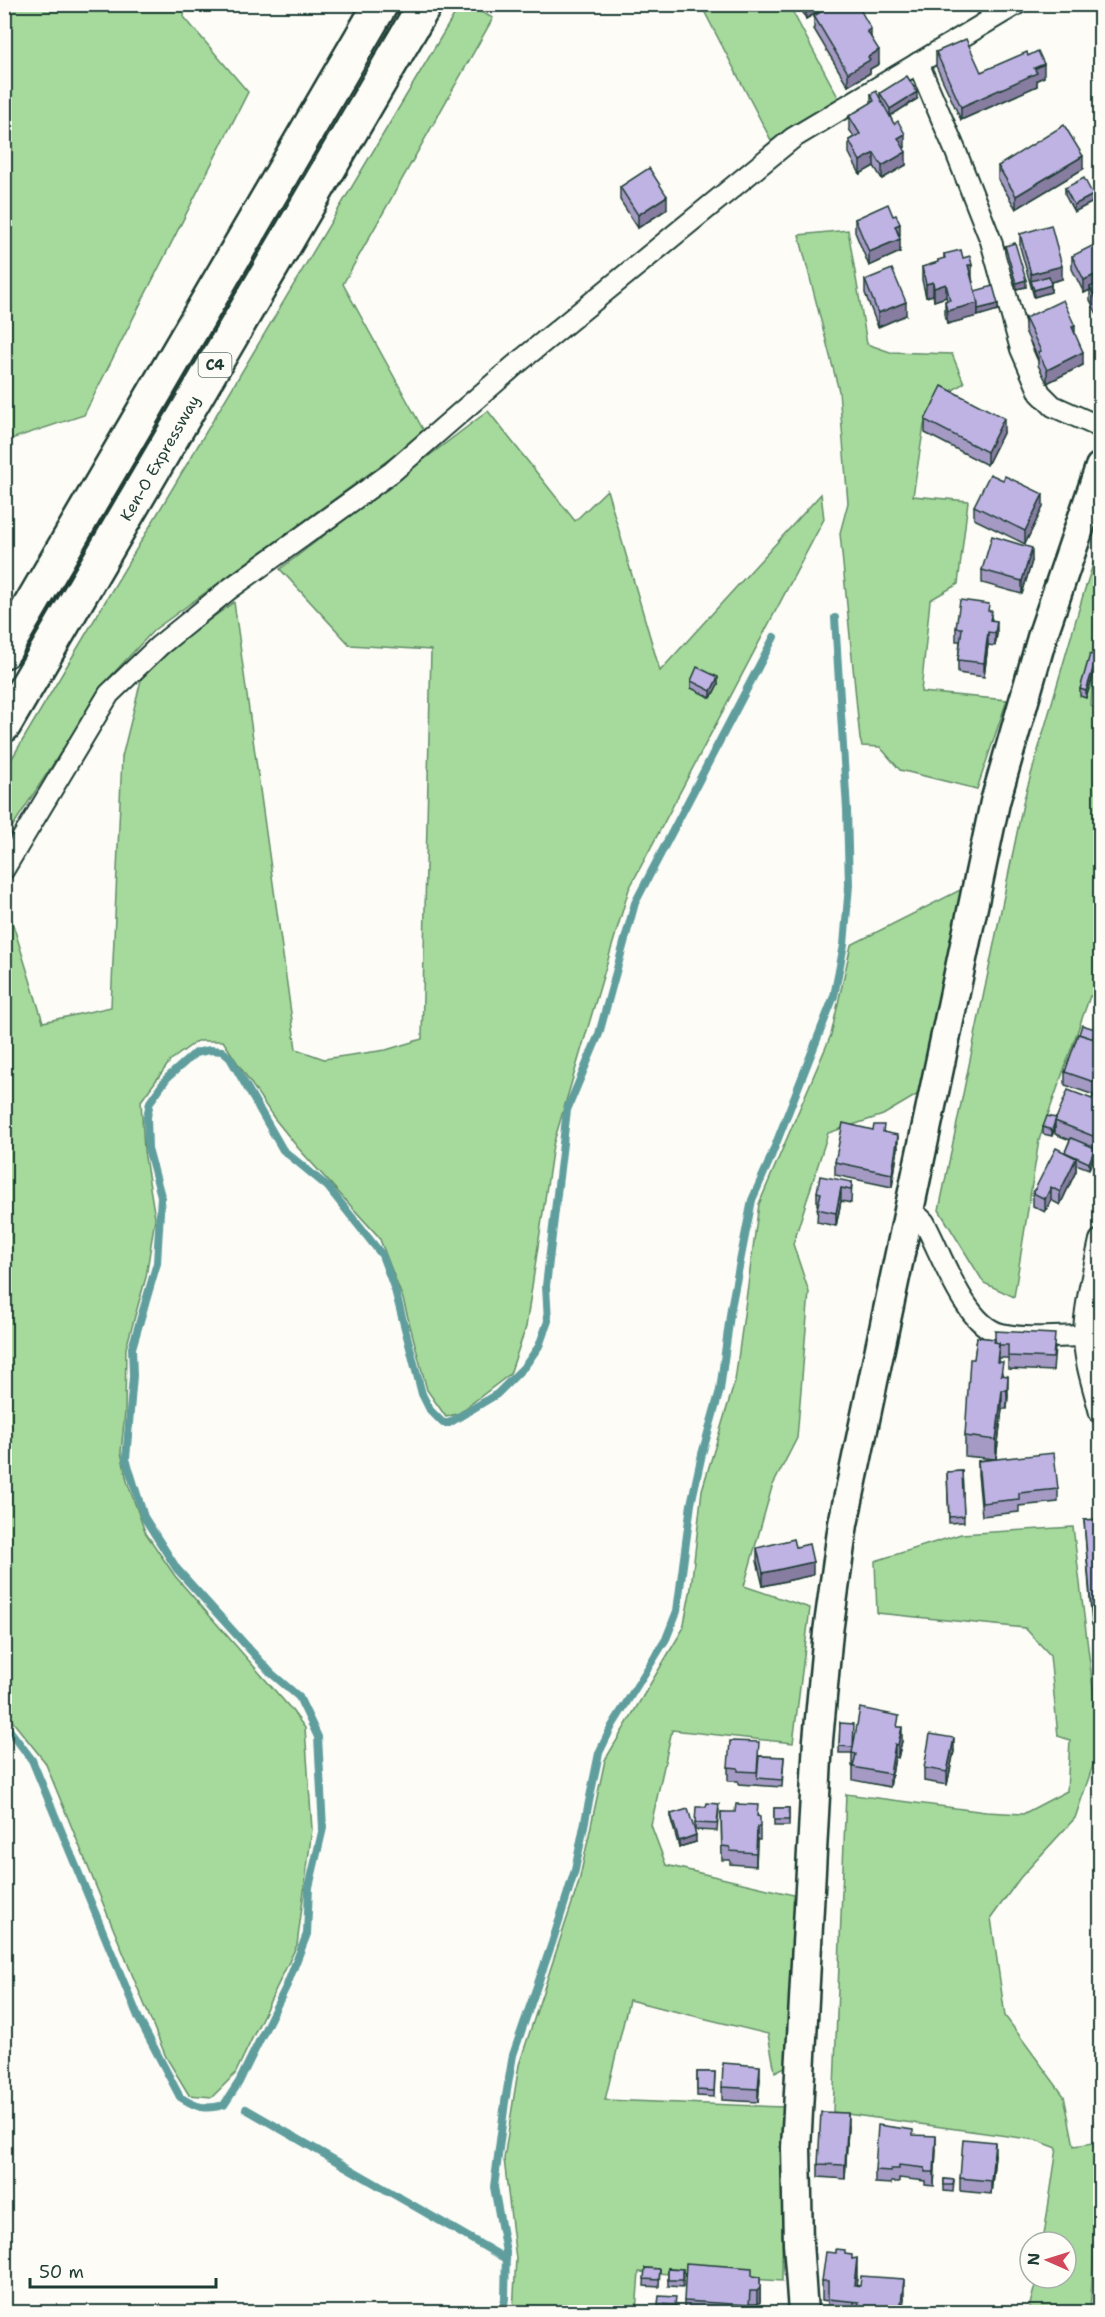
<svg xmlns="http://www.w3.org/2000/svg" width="1105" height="2317" font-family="'Shantell Sans',sans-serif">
	<rect width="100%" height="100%" fill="#fdfcf7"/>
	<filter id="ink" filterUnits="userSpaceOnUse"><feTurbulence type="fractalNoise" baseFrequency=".0167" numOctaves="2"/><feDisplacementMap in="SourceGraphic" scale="12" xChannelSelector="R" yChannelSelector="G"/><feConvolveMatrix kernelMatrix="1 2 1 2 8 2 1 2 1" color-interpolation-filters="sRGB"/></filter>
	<g filter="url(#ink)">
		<g fill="#a6da9c" stroke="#628c68" stroke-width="1.5">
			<path d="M4,5H185L184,17L248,92L84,415L5,441Z"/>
			<path d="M460,5H467L493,18L343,284L425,433L154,630L109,678L5,838V770Z"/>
			<path d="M701,5H789L840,101L795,125L772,142Z"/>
			<path d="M848,230L867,344L890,352L952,354L964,383L942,397L924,425L913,496L968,501L958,584L930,600L921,692L1007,700L977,789L900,770L880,747L862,746L860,739L840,533L848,503L839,391L799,235Z"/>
			<path d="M488,411L575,521L607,490L660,671L821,494L824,519L629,889L553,1145L526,1327L510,1374L459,1413L446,1417L427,1390L403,1299L379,1237L299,1149L274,1118L223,1041H197L171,1060L141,1101L144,1151L155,1218L146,1277L126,1348L125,1412L121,1452L127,1481L145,1532L175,1576L291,1709L305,1728L312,1829L297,1945L235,2074L212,2097L189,2095L166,2057L45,1762L5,1712V908L7,905L43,1022L111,1007L122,757L144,668L234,602L296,1049L324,1059L386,1050L422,1039L431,650L350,645L280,569Z"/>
			<path d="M1100,543V628L1095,638L1091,706L1100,711V999L1090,996L1039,1140L1014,1297L984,1283L939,1210L1024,799L1084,592Z"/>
			<path d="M962,889L920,1093L883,1115L828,1133L793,1244L809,1292L797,1438L772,1487L744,1586L810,1608L793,1743L672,1730L651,1825L666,1865L798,1896L789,2065L775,2072L768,2034L629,2000L605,2100L783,2107L782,2281L639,2272L636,2312H513L516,2259L504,2159L519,2065L579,1882L605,1760L683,1629L691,1588L702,1490L735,1381L759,1204L831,1035L851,945Z"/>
			<path d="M1073,1527L1100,1745L1075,1818L1020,1878L991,1918L1005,2016L1064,2096L1074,2146L1100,2142V2157L1090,2312H1028L1037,2278H1066V2242H1043L1057,2148L1036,2140L833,2112L846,1794L986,1812L1023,1814L1067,1791L1070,1740L1058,1736L1050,1655L1025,1628L877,1613L875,1561L961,1534Z"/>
		</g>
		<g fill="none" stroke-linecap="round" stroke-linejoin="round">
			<g stroke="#619e9e" stroke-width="8">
				<path d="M4,1723L32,1760L139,2019L180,2097C197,2108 205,2110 224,2105L239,2082L287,1985L307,1934L309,1887L323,1828L318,1737L299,1697L271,1673L177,1569L144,1517L126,1459L133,1376L132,1348L157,1263L158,1245L161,1196L148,1148L147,1117L150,1102L167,1078L195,1053L210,1050L222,1051L230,1058L283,1150L328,1187L382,1255L395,1290L422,1394L430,1410L443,1423H449L497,1394L525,1366L539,1346L548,1321L546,1286L567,1110L599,1034L635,903L774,637"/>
				<path d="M246,2109L506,2259"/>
				<path d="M503,2312L505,2298L506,2252L494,2187L505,2102L513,2055L552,1943L575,1870L599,1753L612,1726L666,1639L677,1611L691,1504L702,1454L720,1390L731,1308L752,1200L768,1164L834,996L844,945L849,885L847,810L835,618"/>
			</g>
			<defs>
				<path id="lane" d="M981,4L990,20"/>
				<g id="street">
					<path d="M918,63L956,152L991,241L1021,349L1040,393L1053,406L1100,427"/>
					<path d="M4,869L109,694L159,646L228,590L392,472L514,366L793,138L1017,4"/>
					<path d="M909,1214L920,1218L924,1222C941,1252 964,1325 1001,1334C1027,1340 1057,1336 1084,1336"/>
					<path d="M1100,1240C1094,1269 1084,1307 1084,1336C1084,1361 1094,1389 1100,1413"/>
				</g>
				<path id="secondary" d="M803,2312L798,2243L796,2148L818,1740L828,1632L843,1524L995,802L1043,634L1100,467"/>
				<g id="highway">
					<path d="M4,651L381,4"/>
					<path d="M4,725L425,4"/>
				</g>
			</defs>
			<use href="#lane" stroke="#1f3d34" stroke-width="15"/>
			<use href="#street" stroke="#1f3d34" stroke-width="24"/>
			<use href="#secondary" stroke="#1f3d34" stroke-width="33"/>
			<use href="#highway" stroke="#1f3d34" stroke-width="38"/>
			<use href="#lane" stroke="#fdfcf7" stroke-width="10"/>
			<use href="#street" stroke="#fdfcf7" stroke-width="20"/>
			<use href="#secondary" stroke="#fdfcf7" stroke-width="28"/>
			<use href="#highway" stroke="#fdfcf7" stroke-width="33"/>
		</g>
		<g fill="#a49ac4" stroke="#1f3d34" stroke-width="1.5">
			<path d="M799,4H826V7L806,19Z"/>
			<path d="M1101,4V42L1092,21V8Z"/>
			<path d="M814,16L871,37L879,64L870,69V73L848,86L814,29Z"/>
			<path d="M936,52L981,72L1028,56L1044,77L1037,80V86L961,120L936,66Z"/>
			<path d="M880,93L917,99L890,116L905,147L904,148L906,165L882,179L874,166L860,174L849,153V140L854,137L849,129V116L871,103V94L880,99Z"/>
			<path d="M998,166L1083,169L1016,209L998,179Z"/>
			<path d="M620,187L667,209L638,228L620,200Z"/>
			<path d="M1065,188L1093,202L1074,212L1065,195Z"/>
			<path d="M855,219L899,237L900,252L869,266L855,232Z"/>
			<path d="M1020,234L1062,279L1051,282V292L1034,297L1020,247Z"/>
			<path d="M1005,246L1026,287L1016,289L1005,253Z"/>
			<path d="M1101,253V322L1090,300V290L1084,293L1072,269V256Z"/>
			<path d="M944,254L963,258L972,278L975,291L998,310L947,324L945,314V301H947L946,297L934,301L933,295L926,297L922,280V267L938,263V260L944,259Z"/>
			<path d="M865,280L906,315L878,327L865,293Z"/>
			<path d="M1025,318L1075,335L1083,365L1047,383L1038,365V358L1025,331Z"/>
			<path d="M925,420L1004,431L987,465L925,433Z"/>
			<path d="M974,506L1043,507L1025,544L974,519Z"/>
			<path d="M1032,561L1022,594L982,583V570Z"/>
			<path d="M989,611L997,634L995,646L988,645L984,677L958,673V660L960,641H956V628Z"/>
			<path d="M1101,625V655L1096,654V641Z"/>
			<path d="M1097,663L1086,698L1080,696V689Z"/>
			<path d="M1101,668V691H1099Z"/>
			<path d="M691,681L718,684L711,698L691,688Z"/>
			<path d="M1101,1021V1084L1097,1096L1065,1085V1072L1095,1036L1094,1039L1096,1040Z"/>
			<path d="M1092,1099H1101V1145L1099,1148L1101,1149V1183L1093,1181V1174L1097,1151L1095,1150V1154L1089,1169L1076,1164V1171L1060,1205L1051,1200L1045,1212L1033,1206V1193L1065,1152L1070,1140L1055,1134V1127L1052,1136L1043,1134V1127L1056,1118Z"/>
			<path d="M884,1132L898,1148L892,1187L835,1175V1162Z"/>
			<path d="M852,1182L851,1203L841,1201L836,1226L817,1222L818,1206L817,1205V1192Z"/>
			<path d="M977,1337L1055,1347L1053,1371L1008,1369V1358H999V1362L1008,1395L1007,1409H1002L996,1459L1058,1489V1502L1019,1506V1512L982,1516L978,1474V1461L995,1459L965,1456V1436Z"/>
			<path d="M962,1471L964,1522L949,1523L947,1472Z"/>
			<path d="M1101,1519V1624L1092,1625L1084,1520Z"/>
			<path d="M796,1547L813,1575L763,1586L757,1561V1548Z"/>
			<path d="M840,1723L853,1744L899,1727L902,1741L898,1758L895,1757L890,1787L853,1780V1766H852V1753H839Z"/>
			<path d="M954,1751L947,1785L924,1781V1768Z"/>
			<path d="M759,1756L784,1757L782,1787L738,1784V1781H728V1767Z"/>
			<rect x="774" y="1808" width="15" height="18"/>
			<path d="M719,1810L717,1831L695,1830V1823Z"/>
			<path d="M721,1812L758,1816L760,1830V1840H757L756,1866L730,1864V1860H722Z"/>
			<path d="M671,1814L696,1842L679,1847L671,1820Z"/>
			<path d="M697,2072H715L714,2097L697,2096Z"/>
			<path d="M760,2079L758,2102L722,2100V2087Z"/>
			<path d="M848,2127L845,2179L818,2177V2164Z"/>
			<path d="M913,2135L936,2149L934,2186L925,2185V2181L899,2178V2182H891V2184L875,2183V2170Z"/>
			<path d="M995,2155L991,2194L960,2191V2178Z"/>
			<path d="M944,2179L954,2180L953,2192L944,2191Z"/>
			<path d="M845,2254L852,2259L857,2278L856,2285L904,2298L902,2313H828V2301L822,2300V2281Z"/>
			<path d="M645,2268L660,2269L659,2287L644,2286Z"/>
			<path d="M668,2268L683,2269V2287L668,2286Z"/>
			<path d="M752,2276L760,2290V2302L757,2304H750V2313H684V2301Z"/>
			<path d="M658,2304H676L675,2312L658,2311Z"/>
		</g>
		<g fill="#867da0" stroke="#1f3d34" stroke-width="1.5">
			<path d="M819,4H826V7L806,19V12Z"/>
			<path d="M871,29V42L867,31Z"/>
			<path d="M879,50V64L870,69V73L848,86V73L868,57Z"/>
			<path d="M1044,64V77L1037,80V86L961,120V107Z"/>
			<path d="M917,92V99L890,116V109Z"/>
			<path d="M905,134V147L898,151V138Z"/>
			<path d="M906,152V165L882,179V166Z"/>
			<path d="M874,153V166L860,174V161Z"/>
			<path d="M1083,156V169L1016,209V196Z"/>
			<path d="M1093,195V202L1074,212V205Z"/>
			<path d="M667,196V209L638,228V215Z"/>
			<path d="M900,224V237L895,226Z"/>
			<path d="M900,239V252L869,266V252Z"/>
			<path d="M968,265H972V278Z"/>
			<path d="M1062,266V279L1033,287L1031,281V274Z"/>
			<path d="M1101,272V285L1090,287V290L1084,293V280Z"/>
			<path d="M1026,280V287L1016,289V283Z"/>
			<path d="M933,282V295L926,297V284Z"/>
			<path d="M946,284V297L934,301V288Z"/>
			<path d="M1051,285V292L1034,297V290Z"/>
			<path d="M906,302V315L878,327V313Z"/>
			<path d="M978,303V316L947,324V311Z"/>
			<path d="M998,304V310L978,316V309Z"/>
			<path d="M1075,326V339L1072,327Z"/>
			<path d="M1083,352V365L1047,383V370Z"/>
			<path d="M1004,418V431L987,465V452Z"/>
			<path d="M1043,494V507L1025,544V531Z"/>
			<path d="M1032,548V561L1022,594V581Z"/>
			<path d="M997,621V634L995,646V633Z"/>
			<path d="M988,632V645L984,677V663Z"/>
			<path d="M1097,656V663L1086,698V691Z"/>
			<path d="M718,677V684L711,698V691Z"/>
			<path d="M1101,1071V1084L1097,1096V1083Z"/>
			<path d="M1055,1121V1127L1052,1136V1130Z"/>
			<path d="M1101,1132V1145L1098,1151V1138Z"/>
			<path d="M898,1135V1148L892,1187V1174Z"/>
			<path d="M1095,1148V1154L1089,1169V1163Z"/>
			<path d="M1076,1158V1171L1060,1205V1192Z"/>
			<path d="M1051,1187V1200L1045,1212V1199Z"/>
			<path d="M841,1188V1201L836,1226V1213Z"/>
			<path d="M999,1343V1362H997Z"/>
			<path d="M1008,1376V1395L1007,1409V1390Z"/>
			<path d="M1002,1390V1409L996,1459V1440Z"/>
			<path d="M813,1562V1575L763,1586V1573Z"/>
			<path d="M902,1727V1741L898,1758V1745Z"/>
			<path d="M954,1738V1751L947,1785V1772Z"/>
			<path d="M895,1744V1757L890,1787V1774Z"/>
			<path d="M757,1827V1840L756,1866V1853Z"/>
			<path d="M696,1835V1842L679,1847V1841Z"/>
			<path d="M760,2066V2079L758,2102V2089Z"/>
			<path d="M848,2113V2127L845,2179V2165Z"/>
			<path d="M936,2136V2149L934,2186V2172Z"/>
			<path d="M995,2142V2155L991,2194V2181Z"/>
			<path d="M857,2258V2278L854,2304V2285Z"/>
			<path d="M760,2277V2302L757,2304V2291Z"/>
			<path d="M904,2279V2298L902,2313H900Z"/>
		</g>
		<g fill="#bfb3e4" stroke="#1f3d34" stroke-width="1.5">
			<path d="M802,4H819L806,12Z"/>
			<path d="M834,4H857L871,29L867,31L879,50L868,57L870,60L848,73L814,16Z"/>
			<path d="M1099,4H1101V29L1092,8Z"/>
			<path d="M966,39L981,72L1027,52L1028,56L1038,51L1044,64L1034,68L1037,73L961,107L936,52Z"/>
			<path d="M907,76L917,92L890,109L880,93Z"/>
			<path d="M876,91L894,124L898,121L905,134L898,138L906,152L882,166L874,153L860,161L849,140L860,134L849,116L874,101L871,94Z"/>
			<path d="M1064,125L1083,156L1016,196L998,166Z"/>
			<path d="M649,168L667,196L638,215L620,187Z"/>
			<path d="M1084,178L1093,195L1074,205L1065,188Z"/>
			<path d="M888,204L893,216L896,215L900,224L895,226L900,239L869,252L855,219Z"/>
			<path d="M1051,225L1062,266L1031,274L1020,234Z"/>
			<path d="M1015,243L1026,280L1016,283L1005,246Z"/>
			<path d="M1096,244L1101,253V272L1084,280L1072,256Z"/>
			<path d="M961,250L963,258L970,256L972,265H968L978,303L947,311L945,301L950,300L946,284L934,288L933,282L926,284L922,267L938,262V260L945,258L944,254Z"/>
			<path d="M892,269L906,302L878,313L865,280Z"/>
			<path d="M1049,276L1051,285L1034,290L1031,281Z"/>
			<path d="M1101,282V309L1090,287Z"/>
			<path d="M993,286L998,304L978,309V303L975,291Z"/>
			<path d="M1063,300L1075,326L1072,327L1083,352L1047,370L1038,352L1041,351L1025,318Z"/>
			<path d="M942,386L1004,418L987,452L925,420Z"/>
			<path d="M990,474L1003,480L1005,476L1043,494L1025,531L974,506Z"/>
			<path d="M992,536L1032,548L1022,581L982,570Z"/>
			<path d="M960,600L989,604L988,611H992L990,620L997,621L995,633L988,632L984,663L958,660L962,628H956Z"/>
			<path d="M1098,625H1101V642L1096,641Z"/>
			<path d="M1090,654L1097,656L1086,691L1080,689Z"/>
			<path d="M697,667L718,677L711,691L691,681Z"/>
			<path d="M1101,1021V1039L1096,1038Z"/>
			<path d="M1082,1025L1095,1029L1093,1039L1079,1034Z"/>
			<path d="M1078,1034L1101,1041V1071L1097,1083L1065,1072Z"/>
			<path d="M1068,1090L1092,1099L1093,1096L1101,1099V1132L1098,1138L1055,1121Z"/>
			<path d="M1047,1116L1056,1118L1052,1130L1043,1127Z"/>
			<path d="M843,1123L873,1130L874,1125H884L883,1132L898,1135L892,1174L835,1162Z"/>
			<path d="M1071,1138L1095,1148L1089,1163L1065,1152Z"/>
			<path d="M1056,1148L1076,1158L1060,1192L1051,1187L1045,1199L1033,1193Z"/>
			<path d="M1098,1148L1101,1149V1176L1093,1174Z"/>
			<path d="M820,1176L852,1182L851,1190L841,1188L836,1213L817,1209L821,1193L817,1192Z"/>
			<path d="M995,1331L1055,1334L1053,1358L1008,1356V1345H999V1343L995,1342Z"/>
			<path d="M977,1337L995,1339L994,1342L999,1343L997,1362H1003L1001,1375L1008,1376L1007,1390H1002L996,1440L965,1436L970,1359H974Z"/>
			<path d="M1054,1453L1058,1489L1019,1493V1499L982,1503L978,1461Z"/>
			<path d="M962,1471L964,1516L949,1517L947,1472Z"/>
			<path d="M1101,1519V1618H1092L1084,1520Z"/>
			<path d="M794,1539L796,1547L809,1544L813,1562L763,1573L757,1548Z"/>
			<path d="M860,1708L899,1716L897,1727H902L898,1745L895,1744L890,1774L853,1767L856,1754L852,1753Z"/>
			<path d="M840,1723L854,1724L853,1747L839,1746Z"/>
			<path d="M930,1734L954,1738L947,1772L924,1768Z"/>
			<path d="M730,1741L759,1742L757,1772L738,1771V1768L728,1767Z"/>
			<path d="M759,1756L784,1757L782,1780L757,1778Z"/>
			<path d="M707,1803L719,1804L717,1824L695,1823L696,1807H706Z"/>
			<path d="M736,1804L758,1805L757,1816L760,1817V1827H757L756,1853L730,1851V1847L722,1846L721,1812H735Z"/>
			<rect x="774" y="1808" width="15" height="12"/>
			<path d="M688,1809L696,1835L679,1841L671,1814Z"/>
			<path d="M723,2063L760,2066L758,2089L722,2087Z"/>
			<path d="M697,2072H715L714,2091L697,2090Z"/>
			<path d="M821,2112L848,2113L845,2165L818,2164Z"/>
			<path d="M878,2125L913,2130V2135L936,2136L934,2172H925V2168L899,2165V2169H891V2171L875,2170Z"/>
			<path d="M963,2139L995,2142L991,2181L960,2178Z"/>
			<path d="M944,2179L954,2180L953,2185H944Z"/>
			<path d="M836,2249L845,2250V2254L852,2255V2259L857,2258L854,2285L860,2286L861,2276L904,2279L900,2312L858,2308L859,2302L828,2299V2281H822L826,2252L836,2253Z"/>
			<path d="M686,2263L752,2268V2276L760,2277V2288L757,2291H750L749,2305L684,2301Z"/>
			<path d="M645,2268L660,2269L659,2280L644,2279Z"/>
			<path d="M668,2268L683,2269V2280H668Z"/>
			<path d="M659,2296L676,2297L675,2305L658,2304Z"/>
			<path d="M951,2311L974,2312L951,2313Z"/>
		</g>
	</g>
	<g text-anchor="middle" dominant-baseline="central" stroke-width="6" stroke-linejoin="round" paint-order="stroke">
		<rect fill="#fdfcf7" stroke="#62766e" stroke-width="1.5" x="198.5" y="353" width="33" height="24" rx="4.5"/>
		<g font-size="15" font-weight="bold" fill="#1f3d34">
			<text x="215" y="365">C4</text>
		</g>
		<g font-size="16" fill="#1f3d34" stroke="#fdfcf7">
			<text transform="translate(160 458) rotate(-60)">Ken-O Expressway</text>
		</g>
	</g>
	<rect width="1105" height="2317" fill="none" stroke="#fdfcf7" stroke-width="24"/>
	<rect x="12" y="12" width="1081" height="2293" fill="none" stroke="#1f3d34" stroke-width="2" filter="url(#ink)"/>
	<g transform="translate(1048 2260) rotate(273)"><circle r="28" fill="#fdfcf7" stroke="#a4b0a9" stroke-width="1.5"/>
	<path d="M0-4.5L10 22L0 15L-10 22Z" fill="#d1495b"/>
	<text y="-9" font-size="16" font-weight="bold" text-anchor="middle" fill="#1f3d34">N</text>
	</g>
	<path d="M30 2278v9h186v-9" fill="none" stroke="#1f3d34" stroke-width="3"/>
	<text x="39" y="2278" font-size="18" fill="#1f3d34" stroke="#fdfcf7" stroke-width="4.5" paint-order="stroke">50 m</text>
</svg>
